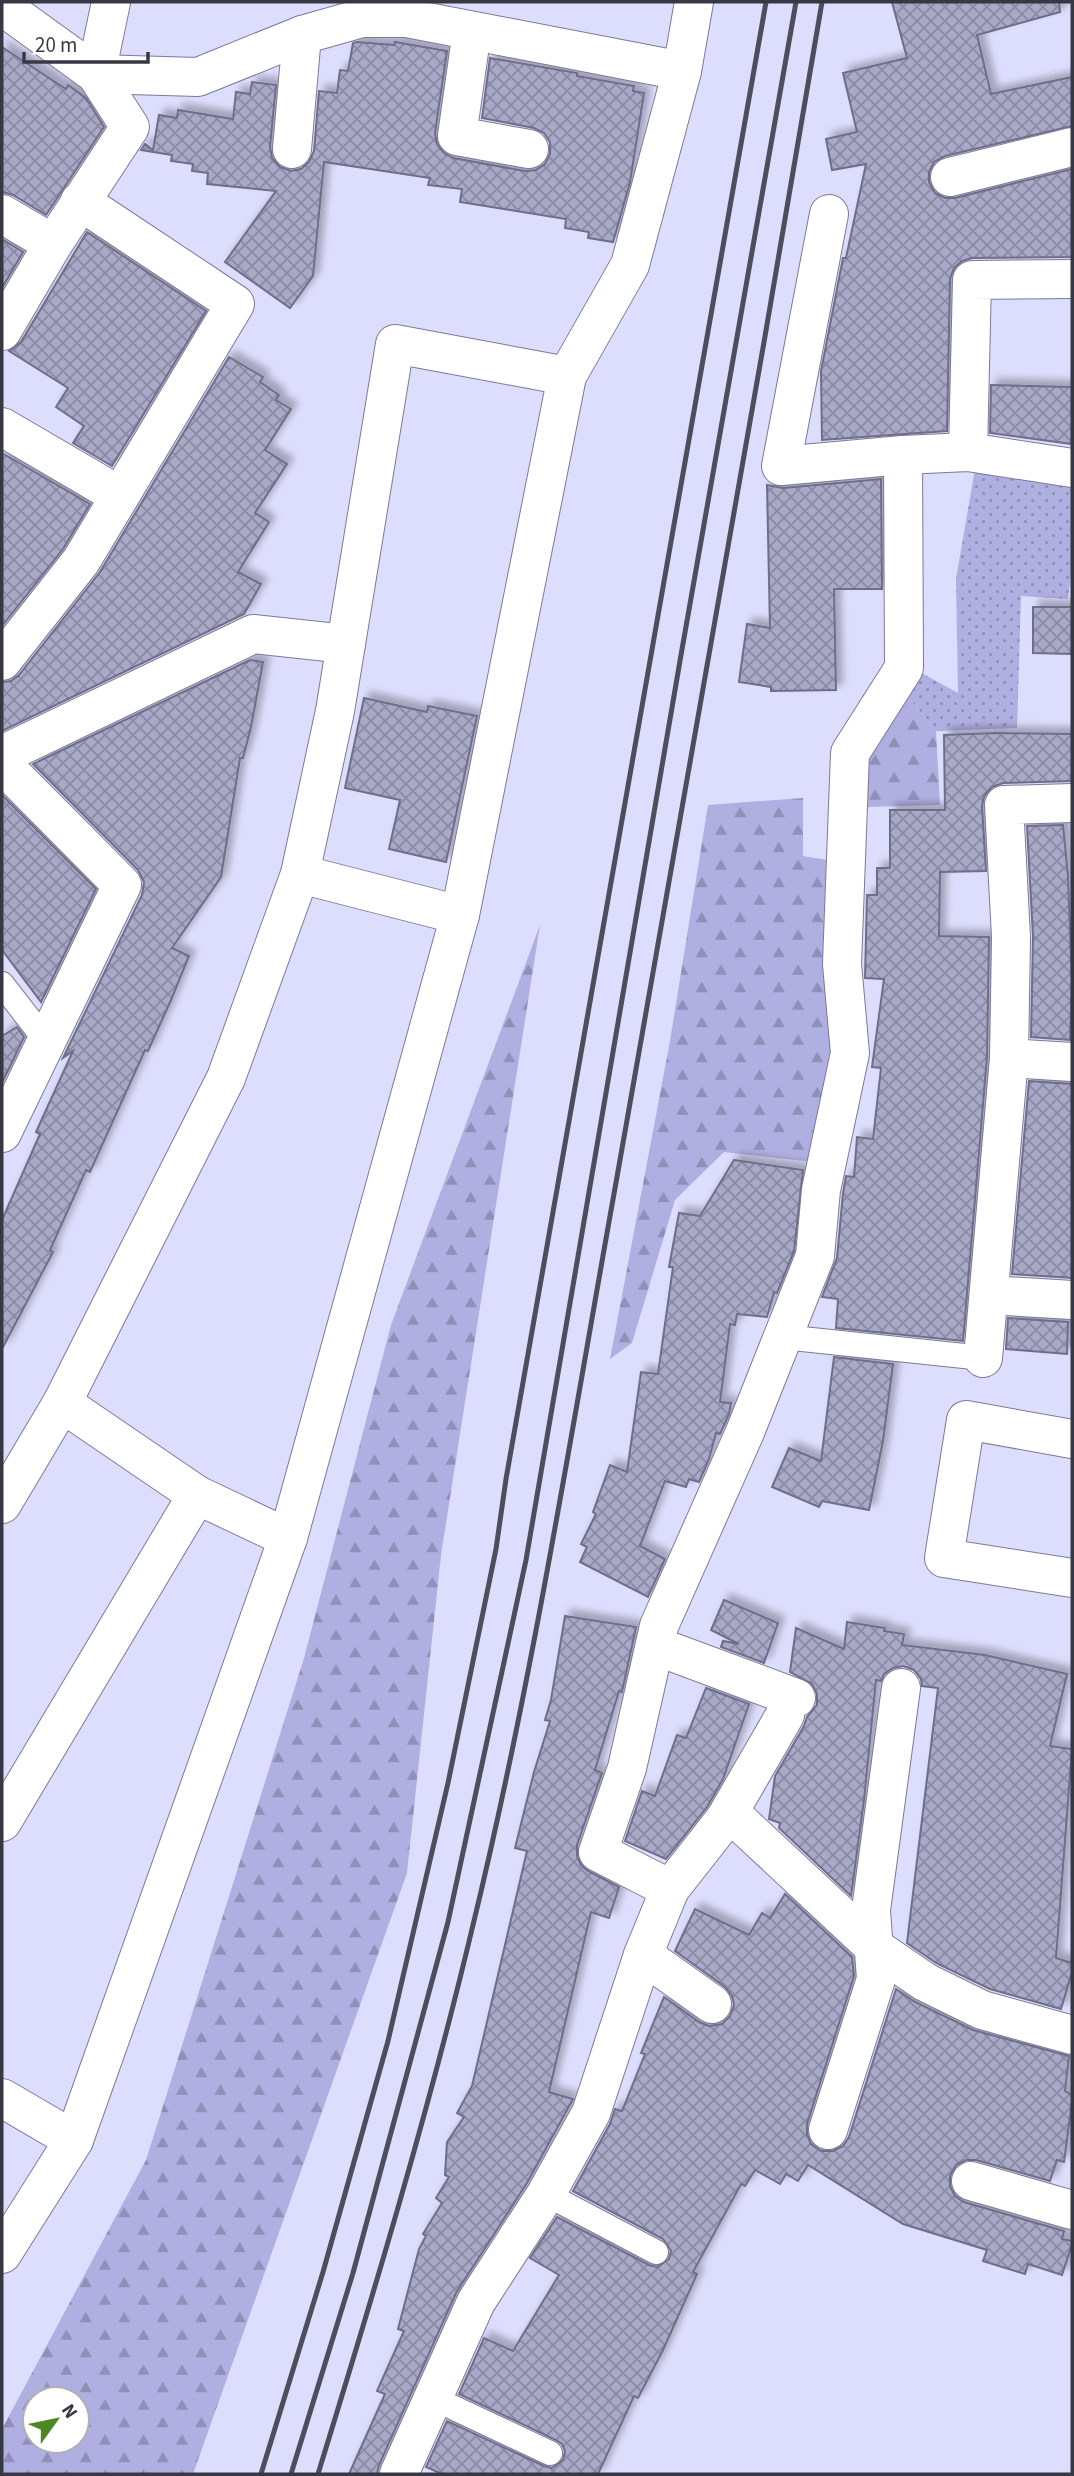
<svg xmlns="http://www.w3.org/2000/svg" width="1074" height="2476" font-family="'Source Sans 3',sans-serif">
	<defs>
		<pattern id="grass-dots" width="8" height="8" patternUnits="userSpaceOnUse" patternTransform="scale(1.75)"><rect width="8" height="8" fill="#b0afe1"/><path d="M2 2h.1M6 6h.1" fill="none" stroke="#908fb8" stroke-width="1.8" stroke-linecap="round"/></pattern>
		<pattern id="forest-firs" width="22" height="20" patternUnits="userSpaceOnUse" patternTransform="scale(1.75)"><rect width="22" height="20" fill="#b0afe1"/><path d="M5 1l3.5 6h-7zM16 11l3.5 6h-7z" fill="#908fb8"/></pattern>
		<pattern id="building-cross-hatch" width="8" height="8" patternUnits="userSpaceOnUse" patternTransform="scale(1.75)"><rect width="8" height="8" fill="#a8a8c7"/><path d="M0 0l8 8M0 8l8-8" fill="none" stroke="#8a8aa3"/></pattern>
		<filter id="shadow"><feDropShadow dx="6" dy="-6" stdDeviation="3.5" flood-color="#0004"/></filter>
	</defs>
	<rect width="100%" height="100%" fill="#ddddfd"/>
	<path fill="url(#grass-dots)" d="M975,469L1072,483V566L1068,599L1021,596L1017,728L936,731L904,692L918,671L958,693L956,579Z"/>
	<g fill="url(#forest-firs)" fill-rule="evenodd">
		<path d="M904,692L936,731L940,805L865,807L868,747Z"/>
		<path d="M803,798V856L834,861L838,1043L814,1162L724,1152L675,1200L632,1343L610,1359L670,1041L708,805Z"/>
		<path d="M540,925L441,1555L407,1873L193,2474H2V2429L146,2160L304,1658L391,1325ZM35,2399H77V2441H35Z"/>
	</g>
	<g fill="url(#building-cross-hatch)" stroke="#6e6e8a" stroke-width="2" filter="url(#shadow)">
		<path d="M892,2H1059L1060,12L977,35L991,94L1072,77V126L945,156L934,162L929,172V182L935,193L945,198H955L1072,169V257L972,258L962,261L954,268L950,279L947,431L822,440L821,371L843,258H846L866,164L832,170L826,139L857,132L843,73L907,58Z"/>
		<path d="M357,42L394,45L395,42L447,51L435,133L437,144L444,153L453,158L525,171L536,170L545,164L550,154V142L544,133L534,128L482,118L490,58L577,73V76L634,86L633,91L644,93L630,182L613,242L588,238L589,232L565,228L566,219L460,202L462,189L428,185L430,178L324,162L313,276L290,308L225,262L276,191L207,184L208,173L192,171L193,164L171,161L172,155L141,150L145,144L153,150L159,115L177,118L178,110L233,119L236,92L250,94L252,82L276,85L270,147L272,158L280,167L291,171L301,169L309,162L314,151L319,91L337,93L340,70L348,71L353,43Z"/>
		<path d="M2,47L66,89L68,85L86,98L104,127L46,215L13,195L2,192Z"/>
		<path d="M87,232L206,311L112,466L73,443L84,426L56,407L68,388L9,351L21,342Z"/>
		<path d="M2,239L23,252L2,288Z"/>
		<path d="M229,357L263,377L260,382L279,395L276,400L291,409L265,450L287,464L255,513L269,522L238,572L261,584L244,614L2,731V682L11,681L19,675L100,572Z"/>
		<path d="M991,385L1072,387V444L990,433Z"/>
		<path d="M2,453L90,504L63,549L2,626Z"/>
		<path d="M881,479L882,589H834L836,690L771,691V687L739,682L747,624L770,628L767,485L783,488Z"/>
		<path d="M1033,607H1072V654L1033,653Z"/>
		<path d="M250,660L263,662L251,727L243,758H240L221,877L172,948L189,956L171,1000L148,1051L145,1050L90,1172L86,1170L50,1250L53,1252L2,1349V1220L40,1134L36,1132L73,1051L63,1058L142,895L144,882L138,870L33,764Z"/>
		<path d="M364,698L427,712L428,706L477,716L446,862L389,849L400,800L345,788Z"/>
		<path d="M995,733L1072,734V781L1003,783L992,787L984,796L982,806L986,871L940,872L939,936L989,937L987,1057L963,1341L836,1328L838,1299L822,1297L837,1258L843,1193L846,1176L854,1177L857,1137L873,1139L881,1068L872,1067L884,979L865,978L867,895H877V868H890V810H945L944,735Z"/>
		<path d="M2,795L96,889L41,1002L2,950Z"/>
		<path d="M1063,825L1068,876L1072,984L1070,1040L1031,1037L1033,936L1027,826Z"/>
		<path d="M17,1027L24,1037L2,1083V1036Z"/>
		<path d="M1029,1081L1072,1084V1278L1012,1274Z"/>
		<path d="M734,1160L803,1170L794,1251L777,1293L774,1292L767,1317L737,1314L735,1325L730,1324L720,1402L731,1403L729,1414L720,1434L716,1433L709,1459L699,1482L689,1479L686,1487L665,1481L640,1546L665,1559L648,1597L580,1562L587,1547L581,1544L596,1514L593,1512L610,1465L627,1472L641,1372L658,1374L673,1267H669L679,1213L700,1216Z"/>
		<path d="M1008,1318L1068,1322L1067,1354L1006,1349Z"/>
		<path d="M834,1357L893,1364L883,1441L869,1510L822,1501L819,1507L772,1487L789,1448L821,1461Z"/>
		<path d="M724,1600L778,1623L764,1663L721,1647L723,1641L739,1644L711,1630Z"/>
		<path d="M565,1616L636,1627L622,1692L619,1691L595,1770L602,1773L577,1845V1856L581,1865L588,1871L619,1887L609,1918L591,1912L549,2092L573,2099L527,2183L456,2293L379,2465L377,2474H349L385,2394L377,2391L404,2331L398,2329L419,2249L426,2236L423,2234L442,2203L436,2198L449,2177L445,2175L447,2142L464,2117L457,2113L472,2086L527,1851L515,1848L534,1772L550,1721L545,1720L551,1700Z"/>
		<path d="M847,1622L885,1628L884,1631L904,1634L902,1645L985,1655L1067,1674L1050,1746L1072,1749L1056,1958L1072,1963V1972L1061,2009L990,1989L936,1963L907,1943L938,1688L922,1686L921,1679L914,1670L903,1666L893,1668L884,1674L881,1681L876,1680L864,1800L851,1896L779,1828L780,1823L769,1819L775,1776L804,1726L807,1717L817,1705V1694L812,1684L790,1672L796,1628L844,1649Z"/>
		<path d="M706,1688L749,1704L723,1779L707,1807L666,1859L625,1841L642,1791L655,1796L677,1735L686,1738Z"/>
		<path d="M785,1894L852,1957L854,1976L807,2124V2134L811,2144L821,2151H833L843,2146L849,2137L896,1989L915,2002L973,2030L1069,2056L1065,2091L1072,2095V2102L1064,2162L1057,2160L1050,2181L976,2160H966L956,2165L950,2176V2186L955,2196L964,2202L1064,2231L1062,2239L1072,2241V2244L1062,2275L1028,2264L1025,2274L983,2261L987,2250L903,2224L808,2165L798,2181L786,2174L780,2184L755,2170L745,2186L741,2184L693,2272L697,2274L663,2350L638,2398L634,2396L598,2474H442L426,2467L447,2421L544,2466L552,2468L563,2460L565,2451L562,2444L556,2440L459,2394L484,2338L513,2351L559,2275L530,2258L557,2217L649,2265L657,2267L669,2259L671,2251L663,2239L573,2191L610,2124L615,2109L622,2111L645,2054L641,2053L664,1997L699,2022L709,2026L722,2024L730,2016L734,2005L732,1996L725,1987L675,1951L695,1909L749,1935L762,1913L770,1918Z"/>
	</g>
	<g fill="none" stroke-linecap="round" stroke-linejoin="round">
		<defs>
			<g id="lane">
				<path d="M2,984L47,1042"/>
				<path d="M783,1337L983,1358"/>
				<path d="M546,2194L656,2252"/>
				<path d="M433,2398L550,2453"/>
			</g>
			<g id="street">
				<path d="M472,31L457,136L529,149"/>
				<path d="M96,74L198,77L302,35L362,18H407L682,71"/>
				<path d="M292,149L302,35"/>
				<path d="M950,177L1072,147"/>
				<path d="M2,214L53,244"/>
				<path d="M829,214L781,466L903,455"/>
				<path d="M2,331L53,244L130,127L96,74L111,2"/>
				<path d="M2,427L120,496"/>
				<path d="M968,452L972,280L1072,279"/>
				<path d="M2,661L81,561L235,304L80,201"/>
				<path d="M2,755L253,634L346,644"/>
				<path d="M2,764L122,885L2,1133"/>
				<path d="M460,915L300,874L335,711L395,344L567,376"/>
				<path d="M1009,1058L1072,1062"/>
				<path d="M989,1295L1072,1300"/>
				<path d="M983,1358L1009,1058L1011,937L1004,805L1072,803"/>
				<path d="M62,1403L197,1495L288,1538"/>
				<path d="M1072,1439L966,1420L944,1558L1072,1578"/>
				<path d="M2,1504L62,1403L226,1078L300,874"/>
				<path d="M656,1646L796,1698"/>
				<path d="M725,1819L785,1715"/>
				<path d="M2,1822L197,1495"/>
				<path d="M670,1889L598,1852L627,1768L659,1626L745,1432L815,1256L821,1190L850,1053L842,964L850,753L904,668L903,455L968,452L1072,468"/>
				<path d="M643,1955L712,2004"/>
				<path d="M2,2098L74,2140"/>
				<path d="M828,2130L876,1979L871,1910L901,1688"/>
				<path d="M971,2181L1072,2210"/>
				<path d="M2,2254L74,2140L288,1538L460,915L567,376L630,265L682,71L694,2"/>
				<path d="M399,2474L476,2302L546,2194L591,2113L643,1955L670,1889L725,1819L740,1822L874,1947L925,1982L982,2010L1072,2035"/>
			</g>
			<path id="secondary" d="M2,6L96,74"/>
		</defs>
		<use href="#lane" stroke="#7b7a97" stroke-width="26"/>
		<use href="#street" stroke="#7b7a97" stroke-width="40"/>
		<use href="#secondary" stroke="#7b7a97" stroke-width="40"/>
		<use href="#lane" stroke="#fff" stroke-width="24"/>
		<use href="#street" stroke="#fff" stroke-width="38"/>
		<use href="#secondary" stroke="#fff" stroke-width="38"/>
		<g stroke="#4d4d5c" stroke-width="5">
			<path d="M261,2474L323,2272L388,2041L448,1783L496,1549L506,1479L766,2"/>
			<path d="M291,2474L353,2273L448,1922L526,1560L681,655L796,2"/>
			<path d="M318,2474C374,2292 429,2110 473,1925C533,1678 572,1427 617,1177C687,785 756,394 822,2"/>
		</g>
	</g>
	<rect width="1074" height="2476" fill="none" stroke="#383844" stroke-width="7"/>
	<g transform="translate(56 2420) rotate(57)"><circle r="33" fill="#ffffff" stroke="#afafb4" stroke-width="2"/>
	<path d="M0-5L12 26L0 18L-12 26Z" fill="#4d8825"/>
	<text y="-10" font-size="19" font-weight="bold" text-anchor="middle" fill="#383844">N</text>
	</g>
	<path d="M24 52v10h124v-10" fill="none" stroke="#383844" stroke-width="3.5"/>
	<text x="35" y="52" font-size="21" fill="#383844" stroke="#ffffff" stroke-width="5" paint-order="stroke">20 m</text>
</svg>
